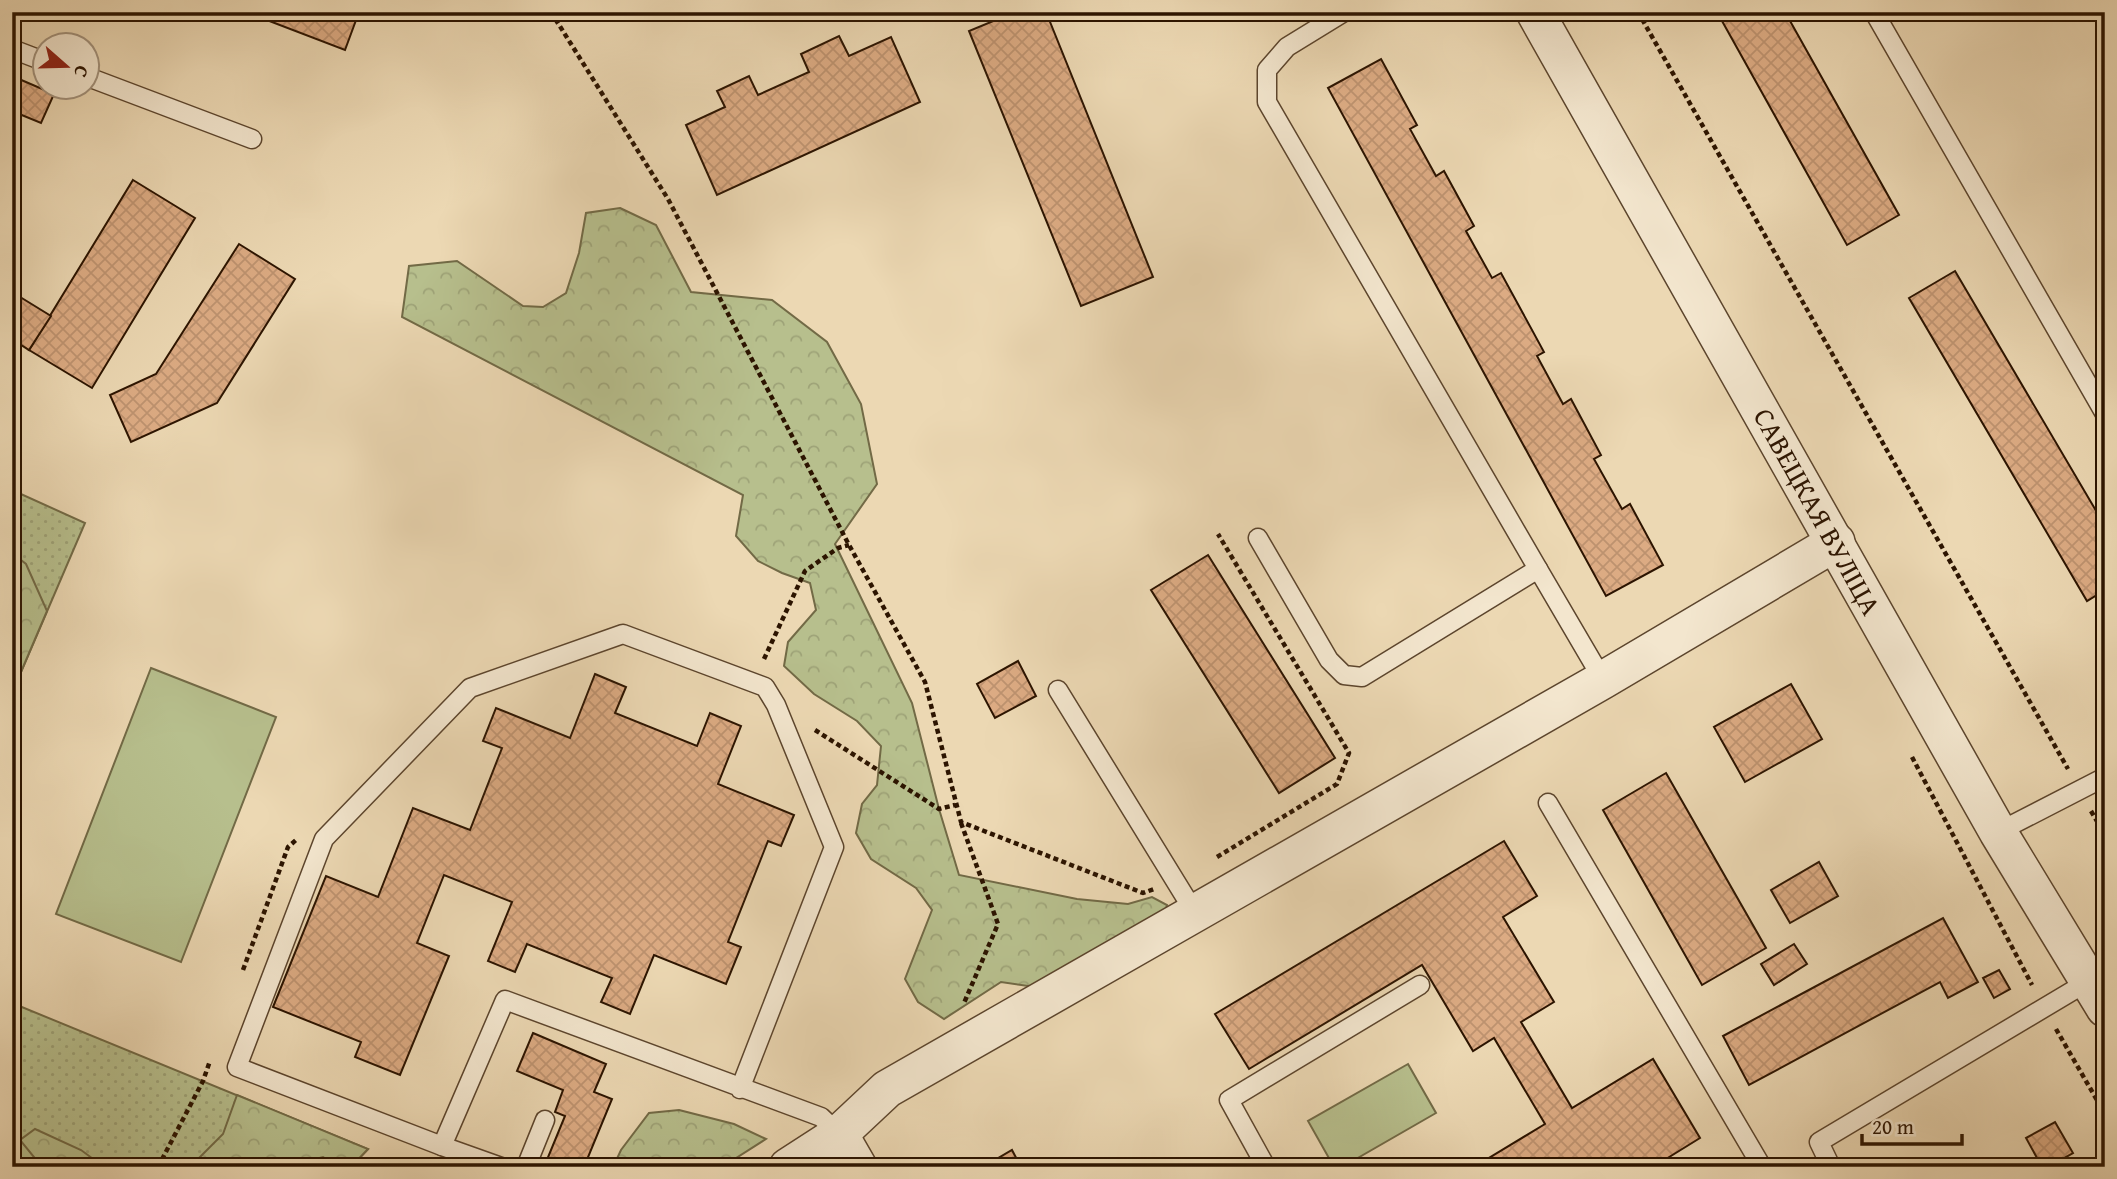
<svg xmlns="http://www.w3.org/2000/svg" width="2117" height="1179" font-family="'Gentium Book Plus',serif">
	<defs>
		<pattern id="grass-dots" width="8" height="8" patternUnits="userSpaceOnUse" patternTransform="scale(1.75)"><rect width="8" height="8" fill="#b7bf8d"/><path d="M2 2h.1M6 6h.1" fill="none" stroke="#9ea378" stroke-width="1.8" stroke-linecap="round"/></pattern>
		<pattern id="forest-crowns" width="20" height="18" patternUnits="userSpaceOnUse" patternTransform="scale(1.75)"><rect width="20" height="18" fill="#b7bf8d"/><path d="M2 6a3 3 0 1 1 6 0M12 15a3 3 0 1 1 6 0" fill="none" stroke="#9ea378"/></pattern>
		<pattern id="building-cross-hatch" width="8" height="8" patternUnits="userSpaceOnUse" patternTransform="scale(1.75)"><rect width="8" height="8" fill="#dcab83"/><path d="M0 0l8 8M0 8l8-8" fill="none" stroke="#bd926f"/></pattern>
	</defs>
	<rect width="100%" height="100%" fill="#ecd8b3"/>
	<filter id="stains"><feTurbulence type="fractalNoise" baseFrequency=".00286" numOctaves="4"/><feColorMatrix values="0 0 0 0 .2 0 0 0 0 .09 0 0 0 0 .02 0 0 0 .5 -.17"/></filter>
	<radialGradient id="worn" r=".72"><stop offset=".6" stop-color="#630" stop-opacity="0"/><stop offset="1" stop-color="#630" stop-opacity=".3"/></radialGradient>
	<g fill="url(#grass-dots)" stroke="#726a46" stroke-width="2">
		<path d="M12,490L85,523L12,693Z"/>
		<path d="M12,1003L368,1149L351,1167H22L12,1158Z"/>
	</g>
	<g fill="url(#forest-crowns)" stroke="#726a46" stroke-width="2">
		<path d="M620,208L656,225L691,292L772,300L827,342L861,404L877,484L835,544L912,703L939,809L959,875L1077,899L1128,904L1152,897L1167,905L1163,919L1042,988L1001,982L944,1019L918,1002L905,979L932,910L916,888L871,859L856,833L862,804L877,785L881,746L857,721L814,694L784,666L788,642L816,610L810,583L782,573L758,561L736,536L743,495L402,317L409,266L457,261L523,306L543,307L566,293L579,253L586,213Z"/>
		<path d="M12,553L26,564L47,611L12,693Z"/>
		<path d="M237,1095L368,1149L351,1167H339L323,1157L284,1167H190L223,1134Z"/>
		<path d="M679,1110L734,1124L766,1139L722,1167H613L621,1150L649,1113Z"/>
		<path d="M35,1129L81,1150L104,1167H42L20,1140Z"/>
	</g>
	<g fill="#b7bf8d" stroke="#726a46" stroke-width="2">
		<path d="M151,668L276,717L181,962L56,914Z"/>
		<path d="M1408,1064L1436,1113L1342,1167H1334L1308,1121Z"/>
	</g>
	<g fill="url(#building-cross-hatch)" stroke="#2c1400" stroke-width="2">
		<path d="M246,12H359L345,50Z"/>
		<path d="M1015,12H1046L1153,277L1081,306L969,31Z"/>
		<path d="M1717,12H1785L1899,215L1847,245Z"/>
		<path d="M839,36L849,56L891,37L920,102L717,195L686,125L725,107L717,91L749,76L758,95L809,72L801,54Z"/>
		<path d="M1381,59L1417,125L1410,129L1436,176L1444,171L1474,226L1466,231L1492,278L1501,273L1544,352L1537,356L1563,404L1571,399L1601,455L1594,459L1622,509L1630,504L1663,565L1606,596L1328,88Z"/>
		<path d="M12,76L54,94L41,123L12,111Z"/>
		<path d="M133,180L195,218L92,388L29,350Z"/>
		<path d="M239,244L295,279L217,403L131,442L110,395L156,374Z"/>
		<path d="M1955,271L2105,526V590L2087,601L1909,298Z"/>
		<path d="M12,292L51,316L29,350L12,339Z"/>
		<path d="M1208,555L1335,758L1279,793L1151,590Z"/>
		<path d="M1018,661L1036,696L995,718L977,684Z"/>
		<path d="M595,674L626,687L615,713L697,746L710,713L741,726L718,784L794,815L781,846L768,841L728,942L741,947L726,984L654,955L630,1014L601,1002L612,978L527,944L515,972L488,961L512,902L444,875L417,943L449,956L400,1075L355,1057L361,1042L273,1007L326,876L378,897L413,808L470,830L502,748L483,741L496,708L570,738Z"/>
		<path d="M1791,684L1822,739L1745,782L1714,727Z"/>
		<path d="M1666,773L1766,948L1702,985L1603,810Z"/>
		<path d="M1504,841L1537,896L1503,917L1554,1002L1521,1022L1572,1108L1653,1059L1700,1138L1653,1167H1474L1545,1124L1494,1038L1473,1051L1422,965L1249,1069L1215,1014Z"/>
		<path d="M1819,862L1838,896L1790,923L1771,890Z"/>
		<path d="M1943,918L1978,982L1948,998L1940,982L1749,1085L1723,1036Z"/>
		<path d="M1794,944L1807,964L1774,985L1761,964Z"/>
		<path d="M1999,970L2010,989L1994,998L1983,978Z"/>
		<path d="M533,1033L606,1064L594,1092L612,1099L584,1167H544L565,1116L555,1112L563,1090L517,1071Z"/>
		<path d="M2055,1122L2073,1153L2048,1167H2042L2026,1138Z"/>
		<path d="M1012,1150L1021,1167H983Z"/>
	</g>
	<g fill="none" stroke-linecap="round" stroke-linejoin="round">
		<defs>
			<g id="lane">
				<path d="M1344,12L1287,47L1267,70V102L1538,569"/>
				<path d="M1874,12L2105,414"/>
				<path d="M12,49L46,62"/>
				<path d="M88,77L252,139"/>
				<path d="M1258,538L1329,660L1344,675L1362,677L1538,569L1603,680"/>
				<path d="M1058,690L1195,913"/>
				<path d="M1548,803L1762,1167"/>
				<path d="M1998,832L2105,777"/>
				<path d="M740,1089L834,847L776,705L765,687L623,634L470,688L324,839L237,1067L442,1146L505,1000L821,1117L839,1134"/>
				<path d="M442,1146L501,1167"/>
				<path d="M526,1167L545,1120"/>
				<path d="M1266,1167L1229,1100L1420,985"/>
				<path d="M1831,1167L1819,1142L2089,981"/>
			</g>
			<g id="street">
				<path d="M1535,12L1998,832L2105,1008"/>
				<path d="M839,1134L858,1167"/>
				<path d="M788,1167L839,1134L887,1089L1603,680L1836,542"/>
			</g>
		</defs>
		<use href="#lane" stroke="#5c452d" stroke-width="21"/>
		<use href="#street" stroke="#5c452d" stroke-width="40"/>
		<g stroke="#2c1400" stroke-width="4.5" stroke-dasharray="5 3.5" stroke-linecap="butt">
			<path d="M551,12L668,199L849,545L925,682L961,822L1143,893L1154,889"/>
			<path d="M1638,12L2068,769"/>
			<path d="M764,659L805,571L838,548L849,545"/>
			<path d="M815,730L939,809L955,805"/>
			<path d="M1912,757L2032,985"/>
			<path d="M2091,811L2105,835"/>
			<path d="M961,823L998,924L964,1003"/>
			<path d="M1217,857L1337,784L1349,753L1218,534"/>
			<path d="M243,970L288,847L296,840"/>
			<path d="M2056,1029L2105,1114"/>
			<path d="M158,1167L203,1081L210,1061"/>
		</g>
		<use href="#lane" stroke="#f3e6ce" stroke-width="18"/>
		<use href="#street" stroke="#f3e6ce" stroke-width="37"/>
	</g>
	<g text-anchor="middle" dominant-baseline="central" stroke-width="5" stroke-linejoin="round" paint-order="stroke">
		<g font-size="28" fill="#2c1400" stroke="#f3e6ce">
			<text transform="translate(1818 511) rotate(61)">САВЕЦКАЯ ВУЛІЦА</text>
		</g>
	</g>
	<rect width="2117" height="1179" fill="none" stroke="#ecd8b3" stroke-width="42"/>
	<rect x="14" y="14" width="2089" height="1151" fill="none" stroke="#2c1400" stroke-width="3.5"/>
	<rect x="21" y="21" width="2075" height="1137" fill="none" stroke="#2c1400" stroke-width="2"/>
	<g transform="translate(66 66) rotate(110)"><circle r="33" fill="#f3e6ce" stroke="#a3927c" stroke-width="2"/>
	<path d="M0-5L12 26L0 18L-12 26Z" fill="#8f2418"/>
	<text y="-10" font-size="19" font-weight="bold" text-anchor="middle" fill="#2c1400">С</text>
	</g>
	<path d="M1862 1134v10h100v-10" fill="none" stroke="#2c1400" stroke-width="3.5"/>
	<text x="1872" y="1134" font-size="21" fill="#2c1400" stroke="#f3e6ce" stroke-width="5" paint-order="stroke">20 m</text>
	<rect width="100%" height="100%" filter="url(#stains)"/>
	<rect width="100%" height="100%" fill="url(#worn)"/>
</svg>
